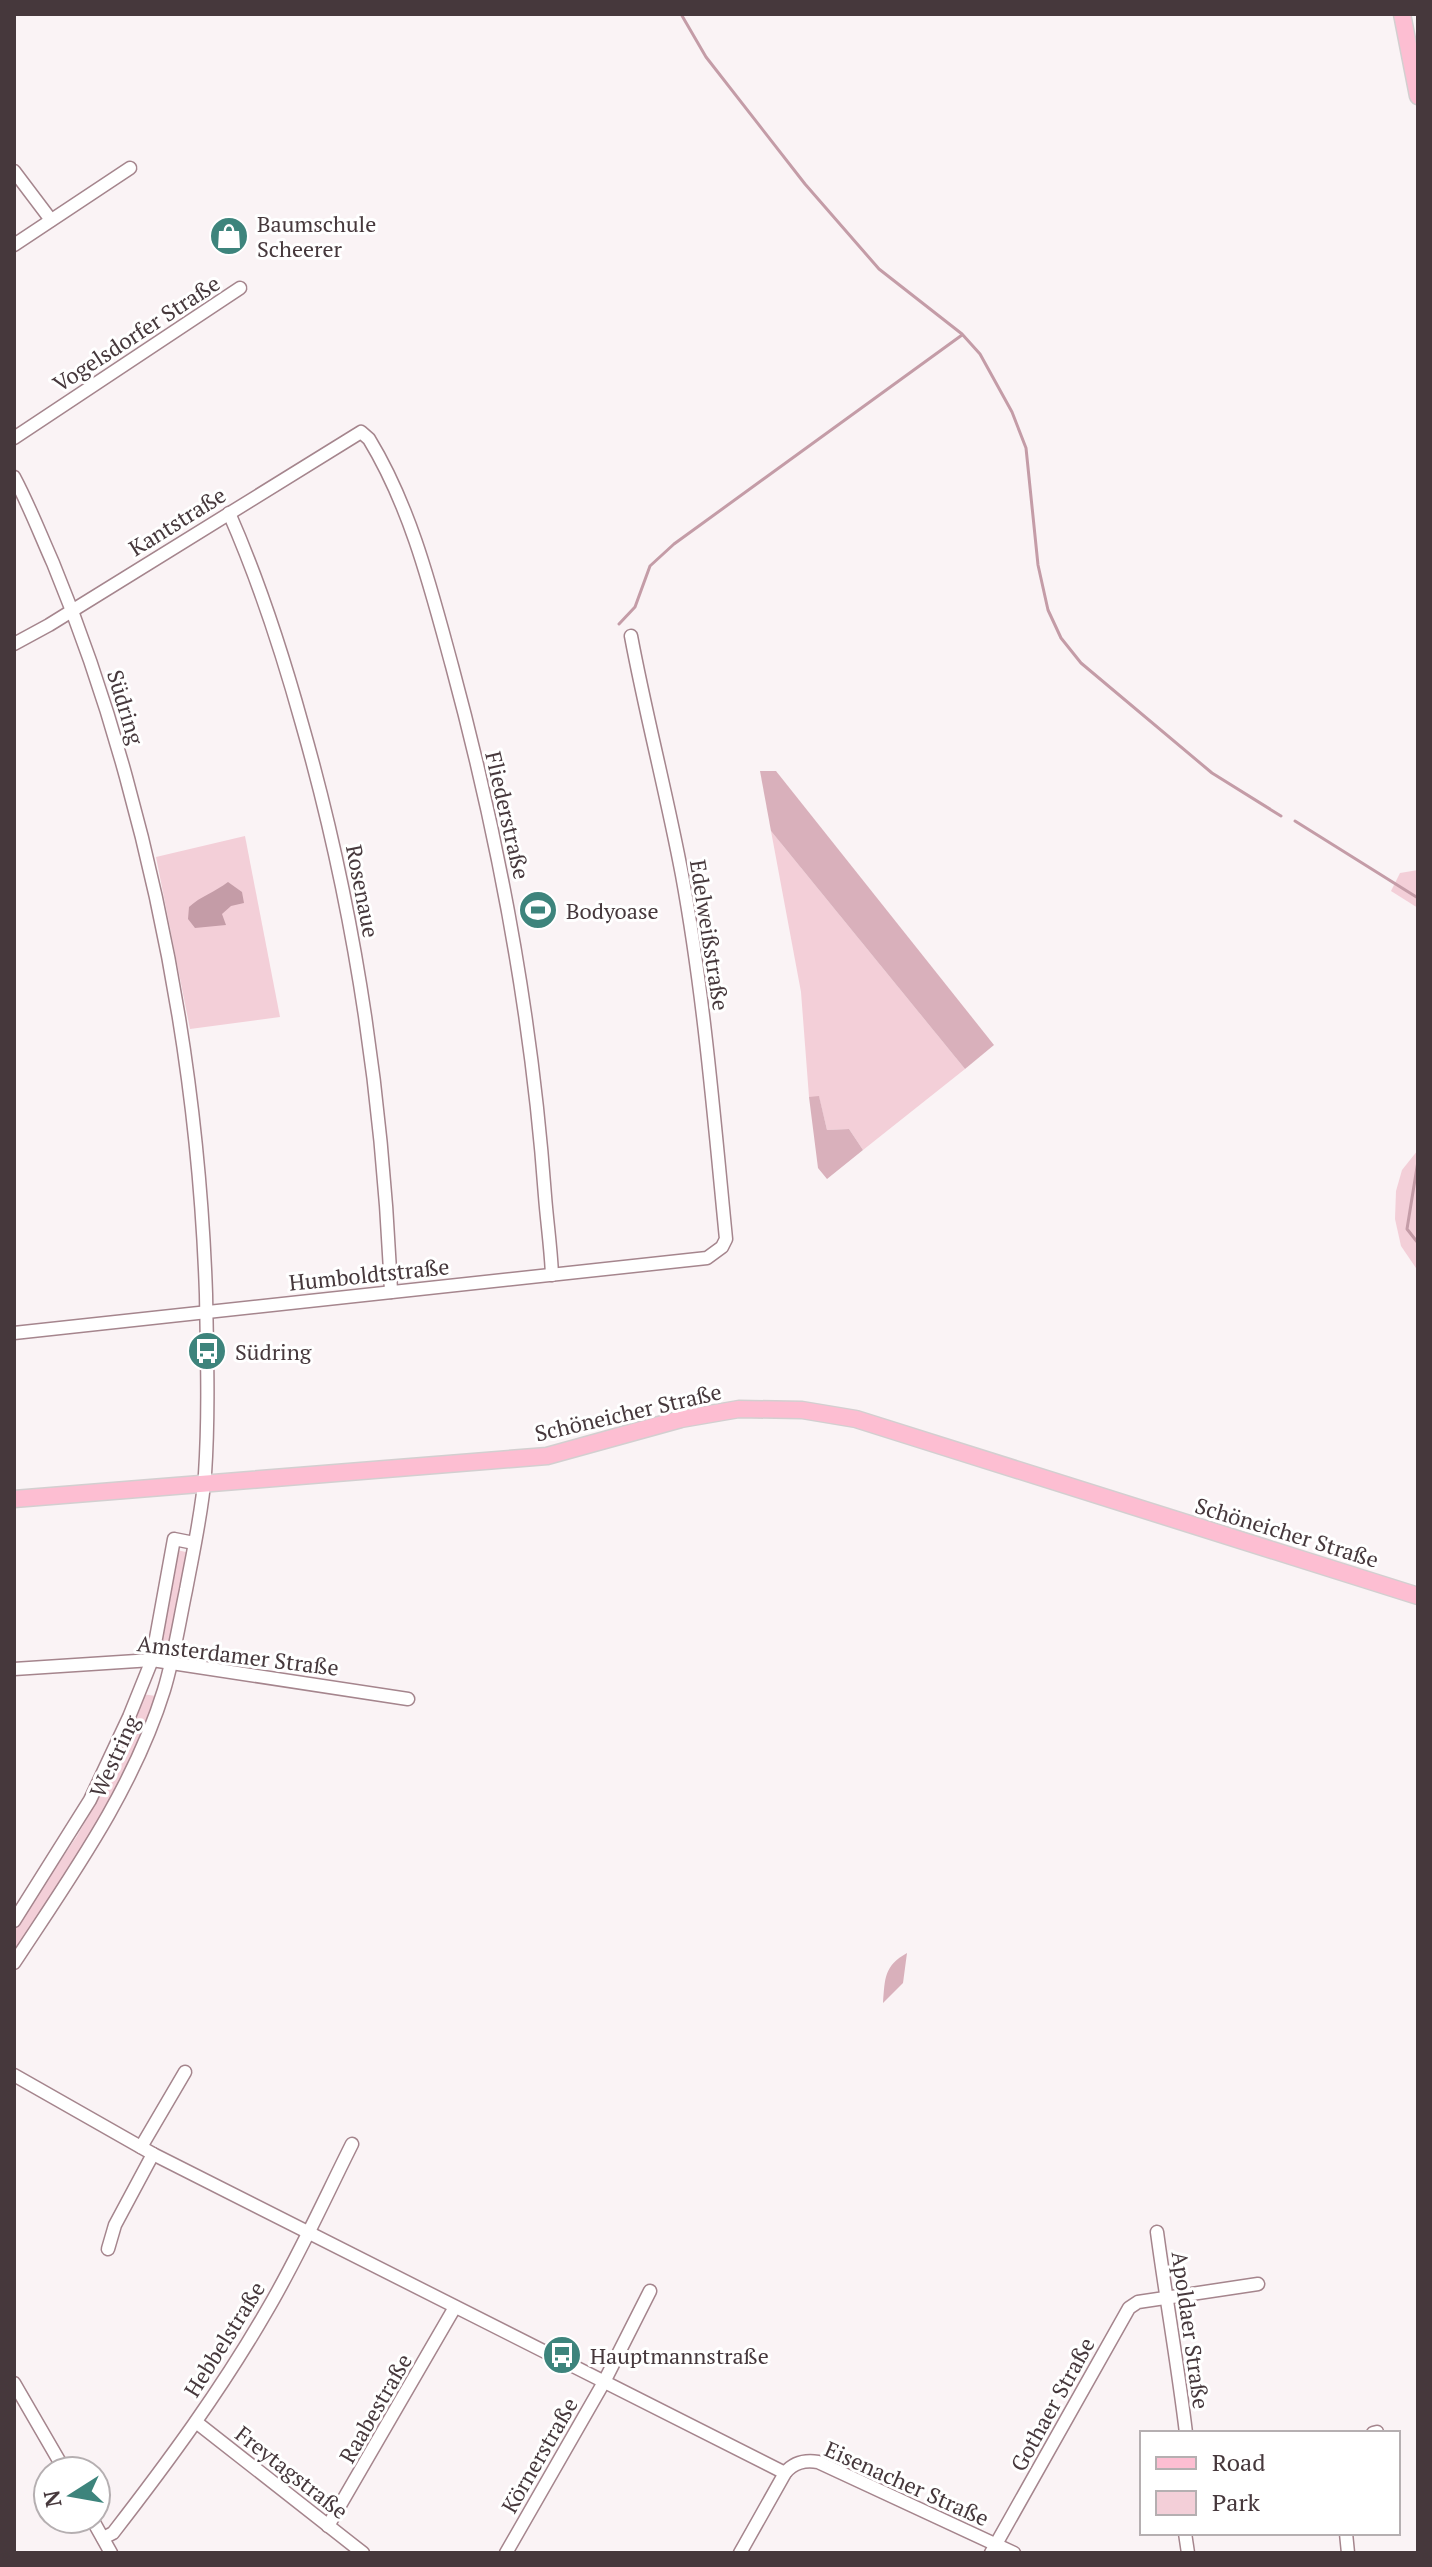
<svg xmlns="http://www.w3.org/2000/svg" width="1432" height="2567" font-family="'PT Serif',serif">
	<rect width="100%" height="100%" fill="#faf3f5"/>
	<g fill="#f3cfd8">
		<path d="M771,831L965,1069L863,1150L849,1129L827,1130L819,1097H809L801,992Z"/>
		<path d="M245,836L280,1017L190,1029L156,857Z"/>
		<path d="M1418,870V908L1391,891L1400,873Z"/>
		<path d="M1418,1150V1271L1401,1246L1395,1219L1396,1191L1402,1170Z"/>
		<path d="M177,1550L190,1553L167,1656L159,1650Z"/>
		<path d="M142,1694L156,1696L118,1793L14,1954V1929L77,1836L111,1776Z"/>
	</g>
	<g fill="#d9b0bb">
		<path d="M760,771H776L994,1045L965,1069L771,831Z"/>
		<path d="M819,1096L827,1130L849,1129L863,1150L827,1179L818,1168L809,1097Z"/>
		<path d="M907,1953L903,1983L883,2003C885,1978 884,1966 907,1953Z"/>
	</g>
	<path fill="#c49ca7" d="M228,882L242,892L244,903L231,906L222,914L226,925L195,928L188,919L189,907C201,896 215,892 228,882Z"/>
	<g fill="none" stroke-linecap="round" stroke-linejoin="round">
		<g stroke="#c49ca7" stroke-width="3">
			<path d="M681,14L706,57L805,184L879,269L962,334L980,354L1012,412L1026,448L1038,565L1048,610L1061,638L1081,663L1212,773L1281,816"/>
			<path d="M619,624L635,607L650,566L674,544L962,335"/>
			<path d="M1295,821L1418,898"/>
			<path d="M1418,1161L1407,1229L1418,1243"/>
		</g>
		<defs>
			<g id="minor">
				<path d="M14,171L51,220"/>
				<path d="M14,245L130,168"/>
				<path d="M14,438L240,288"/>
				<path d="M14,477C29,505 40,534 53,563C82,633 106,704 126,777C173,946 200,1119 206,1294C207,1354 209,1414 205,1474C202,1513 193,1552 186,1590C179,1623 174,1657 164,1690C133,1790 71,1876 14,1963"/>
				<path d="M229,513C259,581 282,652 302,724C355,909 383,1100 391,1292"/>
				<path d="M14,644L49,625L361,432L369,439C411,508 431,589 452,666C499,840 532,1017 545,1196C547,1222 551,1249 552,1275"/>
				<path d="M14,1333L707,1258L722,1247L726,1239C714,1117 704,995 682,875C667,795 646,716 631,636"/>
				<path d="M14,1669L152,1660L408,1699"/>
				<path d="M14,1921L90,1800L129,1717L152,1660L174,1539L194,1543"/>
				<path d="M14,2075L153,2154L785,2473"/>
				<path d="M141,2147L185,2072"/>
				<path d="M1157,2232C1166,2299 1178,2366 1186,2433"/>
				<path d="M108,2249L115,2225L153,2154"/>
				<path d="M14,2383L65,2471"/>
				<path d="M196,2422L363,2553"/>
				<path d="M1373,2433L1377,2432"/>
				<path d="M92,2519L111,2553"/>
				<path d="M328,2526L455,2307"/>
				<path d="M1185,2533L1188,2553"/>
				<path d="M1346,2533L1348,2553"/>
				<path d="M103,2538L113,2533C168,2462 221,2390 266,2312C298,2258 324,2200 352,2144"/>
				<path d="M506,2553L604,2382L650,2291"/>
				<path d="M740,2553L785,2473C794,2462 805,2460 818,2462L1014,2553"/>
				<path d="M991,2553L1129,2308L1138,2302L1258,2284"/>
			</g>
			<g id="major">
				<path d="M1402,14L1418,96"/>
				<path d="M14,1499L547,1456L681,1419L739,1409L802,1410L856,1419L1418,1596"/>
			</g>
		</defs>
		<use href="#minor" stroke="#a5858d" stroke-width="15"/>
		<use href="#major" stroke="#d3cfd0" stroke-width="19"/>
		<use href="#minor" stroke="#fff" stroke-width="12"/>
		<use href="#major" stroke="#fdbed2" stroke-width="16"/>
	</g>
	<defs>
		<symbol id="shop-disc" viewBox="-11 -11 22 22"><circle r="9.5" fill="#3d847c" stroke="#fff"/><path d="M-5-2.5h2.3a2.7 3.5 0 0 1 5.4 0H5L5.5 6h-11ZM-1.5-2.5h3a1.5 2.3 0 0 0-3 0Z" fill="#fff"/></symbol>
		<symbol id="stadium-disc" viewBox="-11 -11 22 22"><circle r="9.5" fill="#3d847c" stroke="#fff"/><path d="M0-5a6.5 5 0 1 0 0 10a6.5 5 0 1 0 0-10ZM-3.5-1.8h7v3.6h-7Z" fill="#fff"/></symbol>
		<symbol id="bus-disc" viewBox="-11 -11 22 22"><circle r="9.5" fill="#3d847c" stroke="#fff"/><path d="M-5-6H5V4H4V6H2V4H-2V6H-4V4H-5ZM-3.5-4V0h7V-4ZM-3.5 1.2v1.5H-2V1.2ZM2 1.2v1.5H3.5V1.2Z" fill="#fff"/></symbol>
	</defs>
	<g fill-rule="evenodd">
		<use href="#shop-disc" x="207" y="214" width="44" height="44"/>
		<use href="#stadium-disc" x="516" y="888" width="44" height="44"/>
		<use href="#bus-disc" x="185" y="1329" width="44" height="44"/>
		<use href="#bus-disc" x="540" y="2333" width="44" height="44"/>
	</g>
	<g text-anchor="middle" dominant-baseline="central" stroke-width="6" stroke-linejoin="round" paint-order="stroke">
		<g font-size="22" fill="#46383c" stroke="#fff" text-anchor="start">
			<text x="257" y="223">Baumschule<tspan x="257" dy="25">Scheerer</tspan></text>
			<text x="566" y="910">Bodyoase</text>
			<text x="235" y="1351">Südring</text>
			<text x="590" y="2355">Hauptmannstraße</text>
		</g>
		<g font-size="22" fill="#46383c" stroke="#fff">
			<text transform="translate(136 333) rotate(-33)">Vogelsdorfer Straße</text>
			<text transform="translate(177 521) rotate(-32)">Kantstraße</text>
			<text transform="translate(126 707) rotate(73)">Südring</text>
			<text transform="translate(508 815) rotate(77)">Fliederstraße</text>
			<text transform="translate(363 891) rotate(79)">Rosenaue</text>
			<text transform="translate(710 935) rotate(81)">Edelweißstraße</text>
			<text transform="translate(369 1274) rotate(-6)">Humboldtstraße</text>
			<text transform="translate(628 1412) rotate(-13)">Schöneicher Straße</text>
			<text transform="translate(1287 1532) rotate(17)">Schöneicher Straße</text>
			<text transform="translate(238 1655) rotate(7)">Amsterdamer Straße</text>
			<text transform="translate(114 1756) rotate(-65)">Westring</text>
			<text transform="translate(1191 2330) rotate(82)">Apoldaer Straße</text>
			<text transform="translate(224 2339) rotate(-58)">Hebbelstraße</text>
			<text transform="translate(1052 2404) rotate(-61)">Gothaer Straße</text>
			<text transform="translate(375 2408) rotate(-60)">Raabestraße</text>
			<text transform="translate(539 2455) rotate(-60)">Körnerstraße</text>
			<text transform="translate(292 2472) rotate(38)">Freytagstraße</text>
			<text transform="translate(907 2483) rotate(24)">Eisenacher Straße</text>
		</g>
	</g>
	<rect width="1432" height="2567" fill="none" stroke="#46383c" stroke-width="32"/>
	<rect x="1140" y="2431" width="260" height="104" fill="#ffffff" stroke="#b5afb1" stroke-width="2"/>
	<rect x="1156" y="2457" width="40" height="12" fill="#fdbed2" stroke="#b5afb1" stroke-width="2"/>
	<text x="1212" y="2471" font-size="24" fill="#46383c">Road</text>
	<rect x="1156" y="2491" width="40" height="24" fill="#f3cfd8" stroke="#b5afb1" stroke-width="2"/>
	<text x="1212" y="2511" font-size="24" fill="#46383c">Park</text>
	<g transform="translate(72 2495) rotate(259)"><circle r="38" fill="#ffffff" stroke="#b5afb1" stroke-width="2"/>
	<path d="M0-6L14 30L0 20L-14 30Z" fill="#3d847c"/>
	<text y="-12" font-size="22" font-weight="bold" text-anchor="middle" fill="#46383c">N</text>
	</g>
</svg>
